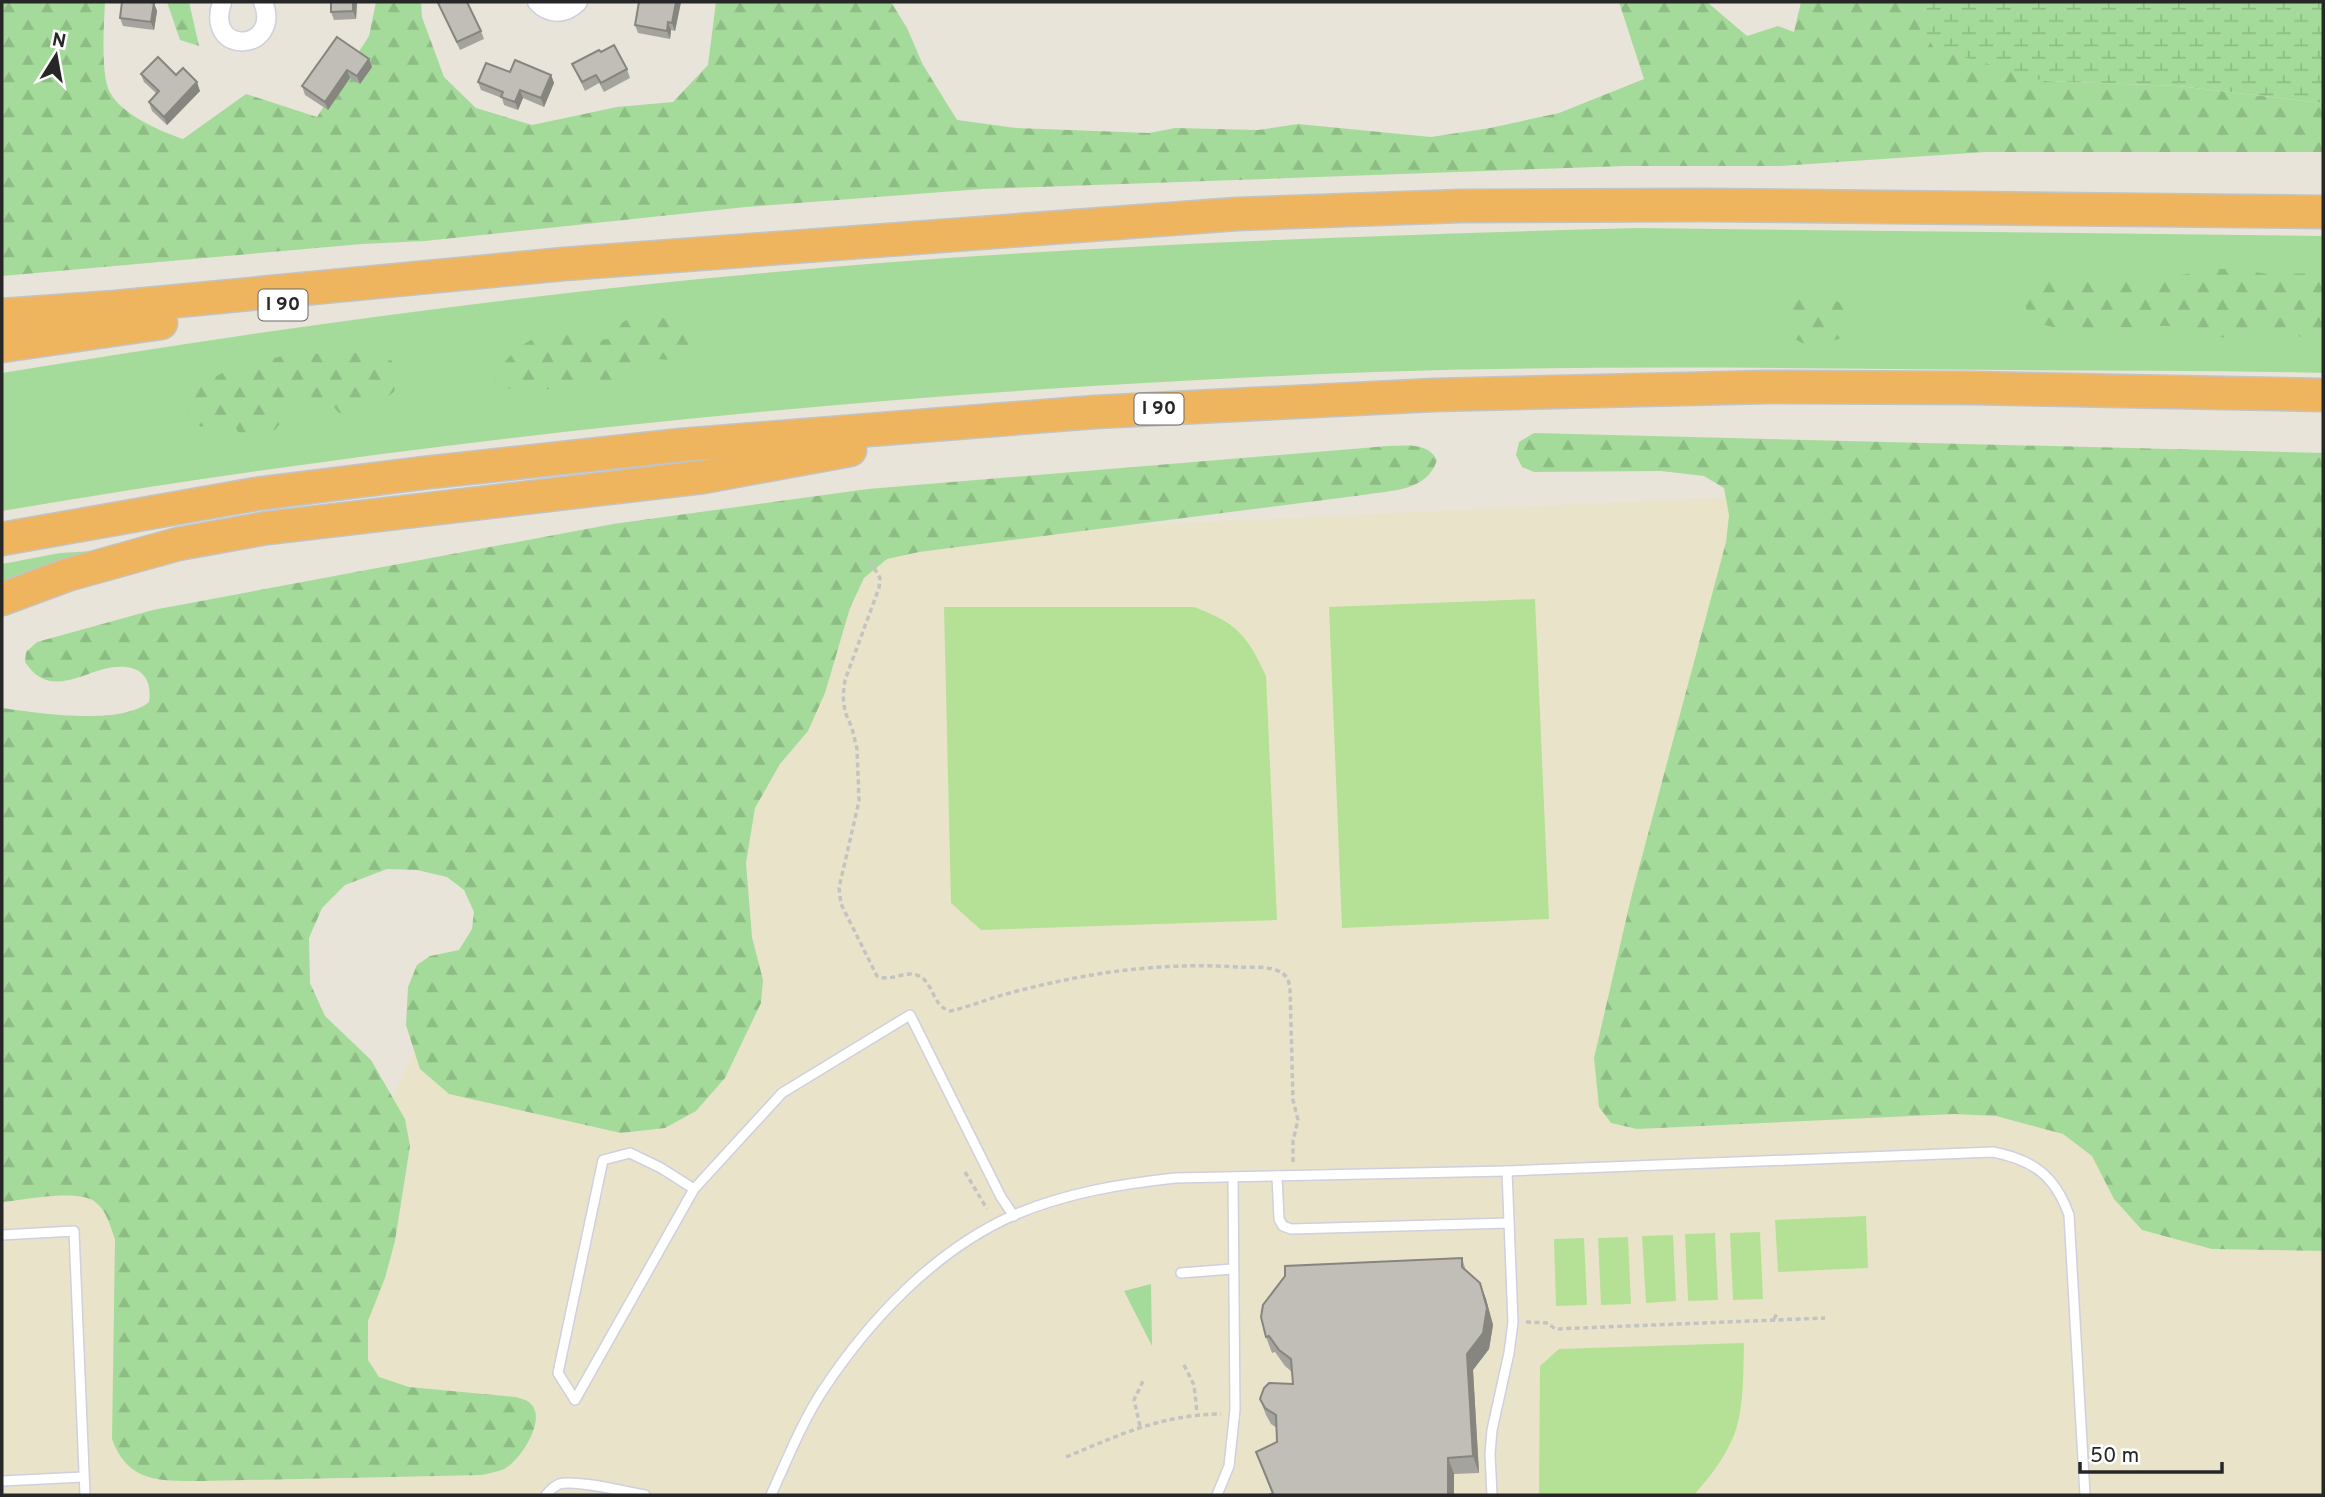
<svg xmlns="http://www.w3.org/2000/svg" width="2325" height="1497" font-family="Overpass,sans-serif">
	<defs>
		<pattern id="forest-firs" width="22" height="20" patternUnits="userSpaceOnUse" patternTransform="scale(1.75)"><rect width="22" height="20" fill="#a5db9a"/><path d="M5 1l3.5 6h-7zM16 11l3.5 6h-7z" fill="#8ebc85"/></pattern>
		<pattern id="wetland-marsh" width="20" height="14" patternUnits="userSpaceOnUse" patternTransform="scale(1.75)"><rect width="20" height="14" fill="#a5db9a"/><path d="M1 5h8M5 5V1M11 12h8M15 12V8" fill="none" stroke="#8ebc85"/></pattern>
	</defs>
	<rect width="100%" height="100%" fill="#e8e4d9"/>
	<path fill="#e9e4c9" d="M2110,479L2323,822V1495H2V1197L392,1097L556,770L821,540Z"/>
	<g fill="#a5db9a">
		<path d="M1638,228L2323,236V373C2218,370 2113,371 2007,370C1797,368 1586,365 1375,372C916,389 455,434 2,511V373C255,331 508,296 764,273C1055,246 1346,236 1638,228Z"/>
		<path d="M94,551L95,558L2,589V564L60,553Z"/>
		<path d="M1151,1284L1152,1346L1124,1291Z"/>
	</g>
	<g fill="url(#forest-firs)">
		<path d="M2,2H105C104,24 101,68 108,88C117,113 160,131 183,139L246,94L317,117L369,36L376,2H421L422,17L444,77L476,108L532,125L617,107L673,102L708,65L716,2H891L907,28L923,65L957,120L1016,128L1149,133L1175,128L1258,130L1298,124L1431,137L1490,128L1559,113L1644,79L1619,2H1707L1747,36L1778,26L1794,32L1801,2H1924V32L2044,81L2178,86L2323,103V152H1985L1780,166H1625L982,189L746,207L425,241L362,244L2,276Z"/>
		<path d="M167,2H189L199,46L180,40Z"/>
		<path d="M2209,269H2234L2268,274L2323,273V340C2307,340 2292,333 2276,333C2262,333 2245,340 2234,339C2212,337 2189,327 2166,326C2135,325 2065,335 2039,323C2021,314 2022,292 2029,277C2049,269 2068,277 2088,277C2127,279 2171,280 2209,269Z"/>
		<path d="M1806,294C1829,297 1846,298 1852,323C1849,327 1845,334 1842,337C1838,340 1830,341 1825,342C1797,351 1783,333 1787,306Z"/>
		<path d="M656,317L690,323L696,330V342L689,355L671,360L655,359L629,381L529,391L502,388L495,379C508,343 567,312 600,340L608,339L616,333L622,323L629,318Z"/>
		<path d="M357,353L381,355L392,361L397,381L394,392L382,401L368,404L354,415L339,413C325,395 315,402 295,405L275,430L256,434H239L236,428V423L232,418H223L201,427L192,422L186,411L191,394L200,385L237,365L293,354Z"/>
		<path d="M1534,433L2323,453V1251L2212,1249L2142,1230L2114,1199L2092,1156L2063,1134L1996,1116L1954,1114L1637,1129L1611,1123L1599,1107L1594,1058L1632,894L1726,542L1729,515L1724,488L1704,476L1661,471L1534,472L1522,467L1516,455L1519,442Z"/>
		<path d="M1388,446C1407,446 1427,442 1437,460C1427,492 1391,490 1363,495L919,552L887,559L864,578L850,608L825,693L808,731L780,764L755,808L746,863L752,937L763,980L761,1003L725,1078L696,1111L665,1128L621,1133L449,1094L420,1069L406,1025L408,987L417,965L430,956L459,950L472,929L474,912L464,890L447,877L417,870L387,869L345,885L322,908L309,938L310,983L325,1016L371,1060L405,1119L410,1146L395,1241L385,1278L368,1321V1360L379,1377L409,1387L516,1397C521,1399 528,1400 531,1404C547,1420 520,1461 504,1469C497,1472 489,1473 482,1475L203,1481C162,1481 128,1484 112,1439L115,1239C110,1226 107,1210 94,1201C76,1189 24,1200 2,1202V708C38,713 120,726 149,702C154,670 131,662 104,669C75,677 47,696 25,662L26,652L37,642L153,610L613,524L868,489Z"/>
	</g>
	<path fill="url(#wetland-marsh)" d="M1924,2H2323V103L2178,86L2044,81L1934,48L1924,32Z"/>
	<g fill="#b5e196">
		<path d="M1535,599L1549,919L1342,928L1329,607Z"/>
		<path d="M944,607H1194C1238,624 1246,634 1266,676L1277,920L981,930L951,903Z"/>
		<path d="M1866,1216L1868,1268L1778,1272L1775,1220Z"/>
		<path d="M1760,1232L1763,1299L1733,1300L1730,1233Z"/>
		<path d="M1715,1233L1718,1300L1688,1301L1685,1234Z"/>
		<path d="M1673,1235L1676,1301L1646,1303L1642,1236Z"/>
		<path d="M1628,1237L1631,1304L1601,1305L1598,1238Z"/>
		<path d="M1584,1238L1587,1305L1556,1306L1554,1239Z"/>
		<path d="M1744,1343C1743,1374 1745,1418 1729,1446C1720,1464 1707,1480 1694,1495H1539L1540,1366L1559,1349Z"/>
	</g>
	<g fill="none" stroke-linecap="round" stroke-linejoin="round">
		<defs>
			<g id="service">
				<path d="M1277,1176L1279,1219L1283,1226L1291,1229L1509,1223"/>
				<path d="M694,1189L661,1168L630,1153L603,1160L558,1373L575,1400L694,1189L782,1093L910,1015L1001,1197L1014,1216"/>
				<path d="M2,1235L74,1231L85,1495"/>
				<path d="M1181,1273L1232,1269"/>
				<path d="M2,1481L83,1477"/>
				<path d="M546,1495C550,1490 553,1487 559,1484C575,1479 626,1492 645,1495"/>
				<path d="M771,1495C787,1460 802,1422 823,1390C870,1319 935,1250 1014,1215C1066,1193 1120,1184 1175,1178L1507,1171L1993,1152C2034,1160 2055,1176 2069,1215L2085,1495"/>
				<path d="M1217,1495L1229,1466L1235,1410L1233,1177"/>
				<path d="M1492,1495L1490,1454L1492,1430L1509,1353L1513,1322L1507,1171"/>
			</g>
			<g id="minor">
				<path d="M222,2C204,58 283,51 263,2"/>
				<path d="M537,2C549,15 565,15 578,2"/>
			</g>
			<g id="motorway">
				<path d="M2,315L115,307L564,264L1237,214L1461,206L1704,205L2323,212"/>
				<path d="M2,346L161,323"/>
				<path d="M2,539L256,494L423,473L681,445L1095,412L1434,395L1769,387L1972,388L2323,395"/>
				<path d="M2,599L67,575L178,544L267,528L703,477L850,450"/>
			</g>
		</defs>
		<use href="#service" stroke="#cfcfdf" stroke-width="12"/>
		<use href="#minor" stroke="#cfcfdf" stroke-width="21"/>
		<use href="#motorway" stroke="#c3c3c3" stroke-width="35"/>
		<g stroke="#c3c3c3" stroke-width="3.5" stroke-dasharray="5 3.5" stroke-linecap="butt">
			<path d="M870,561L880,578L879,588L845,680L843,696L845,712L852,728L857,749L859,801L839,888L841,904L877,976C892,983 906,968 921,977C934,986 933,1006 950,1011C969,1007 987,999 1006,994C1084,973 1157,962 1238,967C1254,968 1278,964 1288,979L1290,988L1293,1100L1298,1120L1293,1141V1163"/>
			<path d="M965,1172L987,1209"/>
			<path d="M1774,1319L1778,1312"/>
			<path d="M1526,1322L1548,1323L1555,1329L1825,1318"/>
			<path d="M1184,1365L1194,1385L1197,1413"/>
			<path d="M1140,1426L1134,1400L1144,1379"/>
			<path d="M1066,1457C1122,1434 1160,1415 1221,1414"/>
		</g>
		<use href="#service" stroke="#fff" stroke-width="9"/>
		<use href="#minor" stroke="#fff" stroke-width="18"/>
		<use href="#motorway" stroke="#efb45e" stroke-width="32"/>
	</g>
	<g fill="#a5a39d">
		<path d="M122,2H153L157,11L154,30L123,26L120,18Z"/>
		<path d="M331,2H357L356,19L334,20L331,12Z"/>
		<path d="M639,2H681L675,31L671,30L670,39L638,33L635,25Z"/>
		<path d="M438,3L481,31L484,39L460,50Z"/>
		<path d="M337,37L372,67L360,84L350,78L328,110L305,95L302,86Z"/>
		<path d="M601,52L627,69L630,78L604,92L599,83L585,91L572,64Z"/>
		<path d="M510,72L551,75L554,83L544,107L523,98L518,110L504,105L502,98L481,90L478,82Z"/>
		<path d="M141,74L176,75L200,91L167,125L152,111L149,102L157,94L144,82Z"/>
		<path d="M1462,1258L1466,1271L1480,1283L1486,1299L1493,1325L1489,1349L1473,1370L1479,1473L1454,1474V1495H1269L1272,1494L1256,1452L1277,1442V1428L1271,1424L1266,1415L1260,1399L1293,1384L1292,1372L1285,1366L1275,1352L1272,1353L1266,1337Z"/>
	</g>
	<g fill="#86857f">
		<path d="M353,2H357L356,19L353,11Z"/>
		<path d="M676,2H681L675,31L672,23Z"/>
		<path d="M154,3L157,11L154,30L151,22Z"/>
		<path d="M668,22L671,30L670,39L667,31Z"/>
		<path d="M369,59L372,67L360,84L357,76Z"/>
		<path d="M347,70L350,78L328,110L325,102Z"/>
		<path d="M551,75L554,83L544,107L541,98Z"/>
		<path d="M197,82L200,91L167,125L164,117Z"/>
		<path d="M520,90L523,98L518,110L515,102Z"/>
		<path d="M1480,1283L1486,1299L1493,1325L1489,1349L1473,1370L1479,1473L1473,1456L1467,1354Z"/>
		<path d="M1448,1458L1454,1474V1495H1448Z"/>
	</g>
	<g fill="#c0beb6" stroke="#86857f" stroke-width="2">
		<path d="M122,2H149L154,3L151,22L120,18Z"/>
		<path d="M331,2H353V11L331,12Z"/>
		<path d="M440,2H467L481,31L457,42L438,3Z"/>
		<path d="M639,2H676L672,23L668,22L667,31L635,25Z"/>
		<path d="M337,37L369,59L357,76L347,70L325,102L302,86Z"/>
		<path d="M614,45L627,69L601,83L596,75L582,82L572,64L599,50L601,52Z"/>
		<path d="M158,57L176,75L183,68L197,82L164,117L149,102L159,91L141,74Z"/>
		<path d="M515,60L551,75L541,98L520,90L515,102L501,97L503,92L478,82L486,63L510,72Z"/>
		<path d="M1462,1258V1267L1480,1283L1487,1308L1483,1333L1467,1354L1473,1456L1448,1458V1495H1269L1273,1493L1256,1452L1277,1442L1276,1415L1265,1408L1260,1399L1264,1388L1269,1383L1293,1384L1291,1359L1279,1350L1269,1336L1266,1337L1261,1317L1263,1305L1285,1276V1266Z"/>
	</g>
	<g text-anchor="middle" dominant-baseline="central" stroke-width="6" stroke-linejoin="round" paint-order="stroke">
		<g fill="#fff" stroke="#686868" stroke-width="2">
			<rect x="258.5" y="289.5" width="49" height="31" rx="5"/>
			<rect x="1134.5" y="393.5" width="49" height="31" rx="5"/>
		</g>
		<g font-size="19" font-weight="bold" fill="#272727">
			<text x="283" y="305">I 90</text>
			<text x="1159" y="409">I 90</text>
		</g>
	</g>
	<rect width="2325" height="1497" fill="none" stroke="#272727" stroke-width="7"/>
	<g transform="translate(56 56) rotate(11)" stroke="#ffffff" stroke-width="5" paint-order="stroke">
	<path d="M0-5L12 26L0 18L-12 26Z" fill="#272727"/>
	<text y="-10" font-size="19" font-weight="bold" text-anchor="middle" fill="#272727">N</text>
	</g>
	<path d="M2080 1462v10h142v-10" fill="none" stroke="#272727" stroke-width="3.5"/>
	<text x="2090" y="1462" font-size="21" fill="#272727" stroke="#ffffff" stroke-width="5" paint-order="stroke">50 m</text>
</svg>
